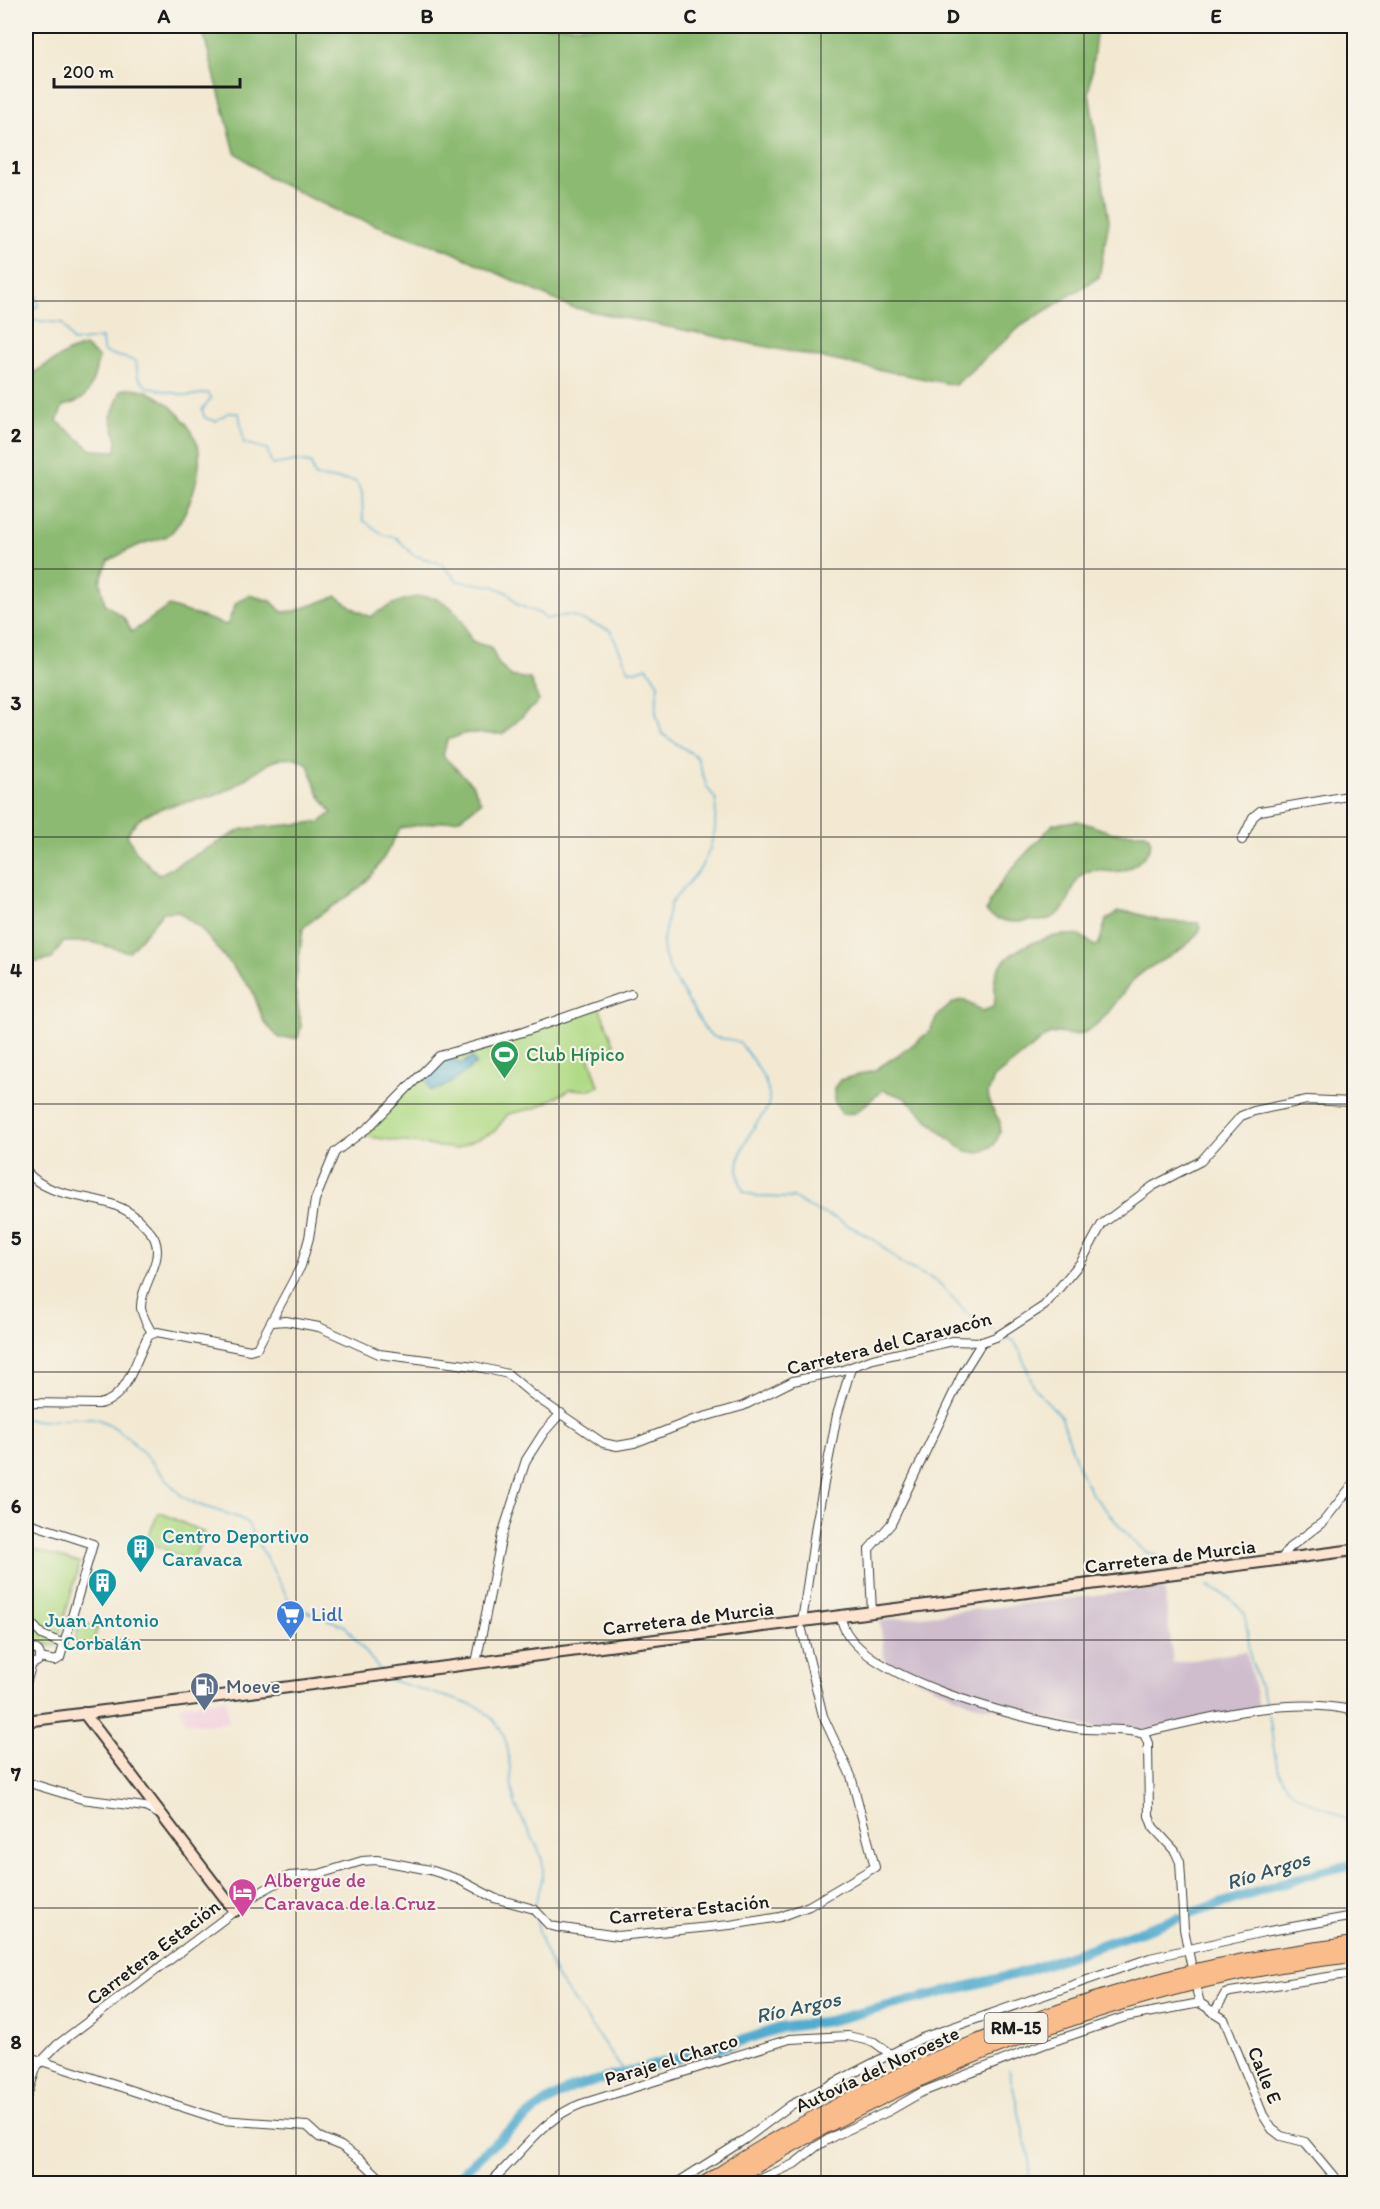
<svg xmlns="http://www.w3.org/2000/svg" width="1380" height="2209" font-family="Itim,sans-serif">
	<rect width="100%" height="100%" fill="#f7f3e8"/>
	<filter id="ink" filterUnits="userSpaceOnUse"><feTurbulence type="fractalNoise" baseFrequency=".0167" numOctaves="2"/><feDisplacementMap in="SourceGraphic" scale="12" xChannelSelector="R" yChannelSelector="G"/><feConvolveMatrix kernelMatrix="1 2 1 2 8 2 1 2 1" color-interpolation-filters="sRGB"/></filter>
	<filter id="wash" filterUnits="userSpaceOnUse"><feTurbulence type="fractalNoise" baseFrequency=".008" numOctaves="4" result="noise"/><feDisplacementMap in="SourceGraphic" scale="24" xChannelSelector="R" yChannelSelector="G"/><feGaussianBlur stdDeviation="1.35" result="paint"/><feColorMatrix in="noise" values="0 0 0 0 0 0 0 0 0 0 0 0 0 0 0 0 0 1.4 0 .05"/><feComposite in="paint" operator="in"/></filter>
	<g filter="url(#wash)">
		<rect width="100%" height="100%" fill="#f3e9d3"/>
		<path fill="#f3cfdf" d="M226,1698L229,1722L205,1725L185,1721L178,1706Z"/>
		<path fill="#cfbdce" d="M1164,1587L1173,1663L1246,1651L1260,1711L1142,1733L1115,1732L973,1704L885,1665L880,1621Z"/>
		<g fill="#b0da85" stroke="#667b50" stroke-width="1.5">
			<path d="M598,1004L615,1046L589,1056L599,1086L588,1090L571,1089L536,1108L508,1114L494,1132L455,1149L362,1136L439,1056L523,1032Z"/>
			<path d="M159,1512L205,1533L192,1562L146,1541Z"/>
			<path d="M26,1547L80,1563L56,1646L26,1640Z"/>
			<path d="M80,1622L98,1627L91,1648L74,1644Z"/>
		</g>
		<g fill="#8cba72" stroke="#546b47" stroke-width="1.5" fill-rule="evenodd">
			<path d="M205,26H1097L1089,93L1109,221L1099,277L1021,326L955,385L570,307L450,251L344,214L269,178L235,152L204,36Z"/>
			<path d="M85,346L99,358C91,384 93,400 63,406L57,421L92,450L116,451L117,440L111,417L121,390C150,380 188,417 197,443C206,466 187,522 167,536C161,540 152,540 145,543C132,547 120,555 108,561L100,581L105,604L124,618L132,632L169,606L227,625L236,603L249,595L271,601L282,612L295,611L337,596L356,610L370,617C400,597 438,582 462,621C473,640 464,641 491,647L498,663L510,676L530,679L539,701L503,734L467,733L447,740L443,756L472,784L481,802L459,819L400,828C388,851 374,878 353,893C336,905 319,914 303,928L295,987L301,1026L298,1038H279L264,1022L252,990L201,929L177,911L163,912L129,952L91,942H63L52,959L26,964V377L70,351ZM281,758H297L308,764L318,793L332,813L320,822L242,829L159,875L137,853L127,835C142,801 194,806 225,791C246,781 257,767 281,758Z"/>
			<path d="M1078,821L1113,833H1146C1161,848 1135,868 1121,871C1110,874 1099,868 1089,871C1065,880 1078,910 1046,920C1040,922 1034,921 1028,921C1013,923 1001,923 988,914L986,911C999,876 1029,852 1053,824Z"/>
			<path d="M1118,912H1131L1161,921L1199,923L1201,928C1186,956 1148,961 1129,985C1115,1002 1105,1022 1085,1032C1068,1040 1062,1028 1046,1036L994,1078L988,1094L990,1105L1000,1122V1133L994,1145L980,1153L966,1151L945,1136L905,1098L883,1090L855,1113L842,1114L834,1100V1088L840,1080L875,1070L907,1049L929,1032L938,1015L954,1002L963,1000L983,1011L993,1007C999,995 991,983 997,971C1010,947 1054,930 1080,936C1085,937 1090,943 1095,946L1099,944L1106,920Z"/>
		</g>
		<path fill="#51accf" stroke="#366476" stroke-width="1.5" d="M472,1057L476,1064C463,1073 449,1088 431,1091L427,1082L434,1065L452,1058L461,1064Z"/>
		<g fill="none" stroke-linecap="round" stroke-linejoin="round">
			<g stroke="#51accf" stroke-width="1.5">
				<path d="M26,279L36,293L39,305L29,314V320L62,323L73,342L102,338L103,350L106,353L136,361L138,377L147,387L188,396L208,393L211,398L202,410L205,418L216,421L228,413H239L244,443L267,449L272,465L295,461L311,463L315,477L355,481L362,492L363,520L384,535L397,538L413,555L440,563L458,581L493,586L508,593L518,605L541,614L545,619L569,615L610,630L629,670L636,671L647,667L658,684L656,713L662,734L697,757L707,787L716,800L715,830L709,851L700,869L670,904L663,941L664,954L671,973L707,1032C716,1044 733,1033 743,1047C754,1062 770,1081 769,1100C769,1110 761,1116 756,1124C742,1145 731,1167 744,1192L757,1197L794,1198L812,1209L837,1219L876,1241L902,1264L938,1282L967,1313L995,1331"/>
				<path d="M1006,1337L1014,1341L1022,1355L1034,1388L1061,1416L1079,1469L1092,1494L1131,1539L1146,1552L1185,1566"/>
				<path d="M26,1419C47,1424 69,1416 91,1418C125,1422 158,1473 182,1496C202,1510 227,1510 247,1522L289,1600L298,1608L345,1626L380,1670"/>
				<path d="M1198,1576L1200,1578"/>
				<path d="M1208,1586L1231,1599L1245,1614L1251,1660L1266,1704"/>
				<path d="M390,1680L479,1707C520,1738 504,1763 515,1802C521,1824 540,1843 543,1866C544,1879 538,1893 535,1906"/>
				<path d="M1269,1715C1274,1739 1272,1773 1292,1791C1310,1808 1343,1807 1354,1832"/>
				<path d="M535,1914L542,1944L556,1976L624,2072"/>
				<path d="M1009,2070L1029,2156V2184"/>
			</g>
			<g stroke="#51accf" stroke-width="10">
				<path d="M1192,1913L1319,1872L1354,1864"/>
				<path d="M452,2184C482,2152 535,2105 574,2087L731,2044L780,2028L828,2021L1020,1973L1178,1918"/>
			</g>
		</g>
	</g>
	<g filter="url(#ink)">
		<g fill="none" stroke-linecap="round" stroke-linejoin="round">
			<defs>
				<g id="street">
					<path d="M1242,840L1253,817L1260,811L1354,795"/>
					<path d="M26,1171C57,1207 108,1188 141,1222C146,1228 153,1233 155,1240C164,1262 140,1286 141,1308C142,1316 148,1326 152,1333"/>
					<path d="M273,1322L286,1321L319,1327L379,1354L474,1366L508,1374L533,1395L603,1443L617,1446L634,1443L693,1420L743,1406L793,1381L840,1371L873,1359L953,1341L982,1342L996,1337L1044,1306L1081,1262L1102,1224L1153,1186L1201,1161L1241,1116L1254,1111L1307,1100L1354,1102"/>
					<path d="M26,1403L99,1404C128,1399 136,1358 148,1336L157,1332L250,1350L257,1348L301,1266L309,1238L315,1200L335,1152L369,1127L439,1056L523,1032L631,994"/>
					<path d="M26,1522L93,1544L60,1658L55,1661L40,1658"/>
					<path d="M1281,1560L1289,1548L1323,1522L1354,1483"/>
					<path d="M872,1613L869,1549L891,1524L964,1371L982,1342"/>
					<path d="M841,1617C848,1677 1023,1719 1076,1728C1097,1731 1124,1727 1144,1734L1148,1743L1149,1816L1153,1827L1175,1851L1180,1862L1184,1929L1191,1964"/>
					<path d="M30,1622L42,1635L64,1644"/>
					<path d="M802,1622L816,1525L837,1415L851,1368"/>
					<circle cx="33" cy="1656" r="7"/>
					<path d="M476,1663L502,1535L526,1460L544,1432L561,1413"/>
					<path d="M26,1684L32,1663"/>
					<path d="M1142,1733C1207,1718 1289,1695 1354,1711"/>
					<path d="M26,1782L82,1799L145,1807L157,1813"/>
					<path d="M1197,1992L1200,2003L1224,2019L1263,2115L1272,2129L1281,2136L1305,2142L1340,2184"/>
					<path d="M1214,2013L1225,1994L1230,1992L1354,1973"/>
					<path d="M26,2056L222,2120L307,2126L319,2137L341,2146L361,2160L380,2178"/>
					<path d="M26,2098L37,2066L57,2045L257,1894L289,1876L319,1874L362,1861L377,1860L430,1870L458,1879L494,1898L534,1909L549,1925L556,1927L618,1936L730,1925L780,1917L809,1906L875,1867L851,1776L823,1716L802,1630"/>
					<path d="M488,2184C519,2158 542,2118 581,2104L790,2039L848,2036L874,2042L889,2053"/>
					<path d="M675,2184L744,2140L791,2105L922,2038L1150,1958L1264,1932L1354,1916"/>
					<path d="M750,2184L794,2164L817,2146L834,2136L889,2111L922,2092L1045,2044L1125,2017L1200,2003"/>
				</g>
				<g id="secondary">
					<path d="M84,1713L235,1911"/>
					<path d="M26,1721L1354,1550"/>
				</g>
				<g id="highway">
					<path d="M704,2184C848,2088 1014,2019 1180,1975C1237,1960 1296,1952 1354,1944"/>
					<path d="M726,2184C912,2067 1135,1978 1354,1955"/>
				</g>
			</defs>
			<use href="#street" stroke="#3c3b37" stroke-width="10"/>
			<use href="#secondary" stroke="#3c3b37" stroke-width="14"/>
			<use href="#highway" stroke="#3c3b37" stroke-width="16"/>
			<use href="#street" stroke="#fff" stroke-width="8"/>
			<use href="#secondary" stroke="#fde4d1" stroke-width="10"/>
			<use href="#highway" stroke="#fabc8b" stroke-width="14"/>
		</g>
	</g>
	<path fill="none" stroke="#1c1c1c" stroke-width="1.5" stroke-opacity="0.55" d="M296,26V2184M559,26V2184M821,26V2184M1084,26V2184M26,301H1354M26,569H1354M26,837H1354M26,1104H1354M26,1372H1354M26,1640H1354M26,1908H1354"/>
	<defs>
		<symbol id="stadium-pin" viewBox="-11 -11 22 30"><path d="M0 17L-7.5 6A9.5 9.5 0 1 1 7.5 6Z" fill="#2e9e5b" stroke="#f7f3e8"/><path d="M0-5a6.5 5 0 1 0 0 10a6.5 5 0 1 0 0-10ZM-3.5-1.8h7v3.6h-7Z" fill="#fff"/></symbol>
		<symbol id="building-pin" viewBox="-11 -11 22 30"><path d="M0 17L-7.5 6A9.5 9.5 0 1 1 7.5 6Z" fill="#0f9aa8" stroke="#f7f3e8"/><path d="M-4-6H4V6H1V3H-1V6H-4ZM-2.5-4.3h1.7v1.8h-1.7ZM.8-4.3h1.7v1.8H.8ZM-2.5-1h1.7V.8h-1.7ZM.8-1h1.7V.8H.8Z" fill="#fff"/></symbol>
		<symbol id="supermarket-pin" viewBox="-11 -11 22 30"><path d="M0 17L-7.5 6A9.5 9.5 0 1 1 7.5 6Z" fill="#3f7fe0" stroke="#f7f3e8"/><path d="M-6-5.5h2.5l.6 2H6L4.5 2H-2.5L-4.4-4H-6ZM-1.5 3.2a1.3 1.3 0 1 0 .1 0ZM3 3.2a1.3 1.3 0 1 0 .1 0Z" fill="#fff"/></symbol>
		<symbol id="fuel-pin" viewBox="-11 -11 22 30"><path d="M0 17L-7.5 6A9.5 9.5 0 1 1 7.5 6Z" fill="#5c6f8a" stroke="#f7f3e8"/><path d="M-5.5-6h7V0h2V4h1.3V-2.5L3-4.5l.8-.8L6-3V5H2.5V1h-1V6h-7ZM-4.2-4.7v3.2H.2V-4.7Z" fill="#fff"/></symbol>
		<symbol id="hotel-pin" viewBox="-11 -11 22 30"><path d="M0 17L-7.5 6A9.5 9.5 0 1 1 7.5 6Z" fill="#d1479c" stroke="#f7f3e8"/><path d="M-6-4.5h1.5V1H6V5H4.5V3h-9V5H-6ZM-4 0a1.8 1.8 0 1 1 3.6 0ZM.5 0V-2.5h3Q6-2.5 6 0Z" fill="#fff"/></symbol>
	</defs>
	<g fill-rule="evenodd">
		<use href="#stadium-pin" x="488" y="1038" width="33" height="45"/>
		<use href="#building-pin" x="124" y="1532" width="33" height="45"/>
		<use href="#building-pin" x="86" y="1566" width="33" height="45"/>
		<use href="#supermarket-pin" x="274" y="1598" width="33" height="45"/>
		<use href="#fuel-pin" x="188" y="1670" width="33" height="45"/>
		<use href="#hotel-pin" x="226" y="1876" width="33" height="45"/>
	</g>
	<g text-anchor="middle" dominant-baseline="central" stroke-width="4.5" stroke-linejoin="round" paint-order="stroke">
		<rect fill="#f7f3e8" stroke="#5e5c59" stroke-width="1.5" x="984.5" y="2013" width="63" height="30" rx="4.5"/>
		<g font-size="18" font-weight="bold" fill="#1c1c1c">
			<text x="1016" y="2028">RM-15</text>
		</g>
		<g font-size="20" fill="#27864d" stroke="#f7f3e8" text-anchor="start">
			<text x="526" y="1054">Club Hípico</text>
		</g>
		<g font-size="20" fill="#1c1c1c" stroke="#f7f3e8">
			<text transform="translate(889 1343) rotate(-14)">Carretera del Caravacón</text>
			<text transform="translate(1170 1556) rotate(-7)">Carretera de Murcia</text>
			<text transform="translate(688 1618) rotate(-7)">Carretera de Murcia</text>
			<text transform="translate(689 1909) rotate(-6)">Carretera Estación</text>
			<text transform="translate(153 1952) rotate(-37)">Carretera Estación</text>
			<text transform="translate(671 2059) rotate(-17)">Paraje el Charco</text>
			<text transform="translate(877 2069) rotate(-25)">Autovía del Noroeste</text>
			<text transform="translate(1265 2075) rotate(68)">Calle E</text>
		</g>
		<g font-size="20" fill="#0d838f" stroke="#f7f3e8" text-anchor="start">
			<text x="162" y="1536">Centro Deportivo<tspan x="162" dy="23">Caravaca</tspan></text>
			<text x="102" y="1620" text-anchor="middle">Juan Antonio<tspan x="102" dy="23">Corbalán</tspan></text>
		</g>
		<g font-size="20" fill="#366cbe" stroke="#f7f3e8" text-anchor="start">
			<text x="311" y="1614">Lidl</text>
		</g>
		<g font-size="20" fill="#4e5e75" stroke="#f7f3e8" text-anchor="start">
			<text x="226" y="1686">Moeve</text>
		</g>
		<g font-size="20" fill="#b23c85" stroke="#f7f3e8" text-anchor="start">
			<text x="264" y="1880">Albergue de<tspan x="264" dy="23">Caravaca de la Cruz</tspan></text>
		</g>
		<g font-size="21" font-style="italic" fill="#315664" stroke="#f7f3e8">
			<text transform="translate(1268 1870) rotate(-17)">Río Argos</text>
			<text transform="translate(798 2007) rotate(-12)">Río Argos</text>
		</g>
	</g>
	<rect width="1380" height="2209" fill="none" stroke="#f7f3e8" stroke-width="66"/>
	<path d="M54 78v9h186v-9" fill="none" stroke="#1c1c1c" stroke-width="3"/>
	<text x="63" y="78" font-size="18" fill="#1c1c1c" stroke="#f7f3e8" stroke-width="4.5" paint-order="stroke">200 m</text>
	<rect x="33" y="33" width="1314" height="2143" fill="none" stroke="#1c1c1c" stroke-width="2"/>
	<g font-size="20" text-anchor="middle" font-weight="bold" fill="#1c1c1c">
		<text x="164" y="23">A</text>
		<text x="427" y="23">B</text>
		<text x="690" y="23">C</text>
		<text x="953" y="23">D</text>
		<text x="1216" y="23">E</text>
		<text x="16" y="174">1</text>
		<text x="16" y="442">2</text>
		<text x="16" y="710">3</text>
		<text x="16" y="977">4</text>
		<text x="16" y="1245">5</text>
		<text x="16" y="1513">6</text>
		<text x="16" y="1781">7</text>
		<text x="16" y="2049">8</text>
	</g>
</svg>
